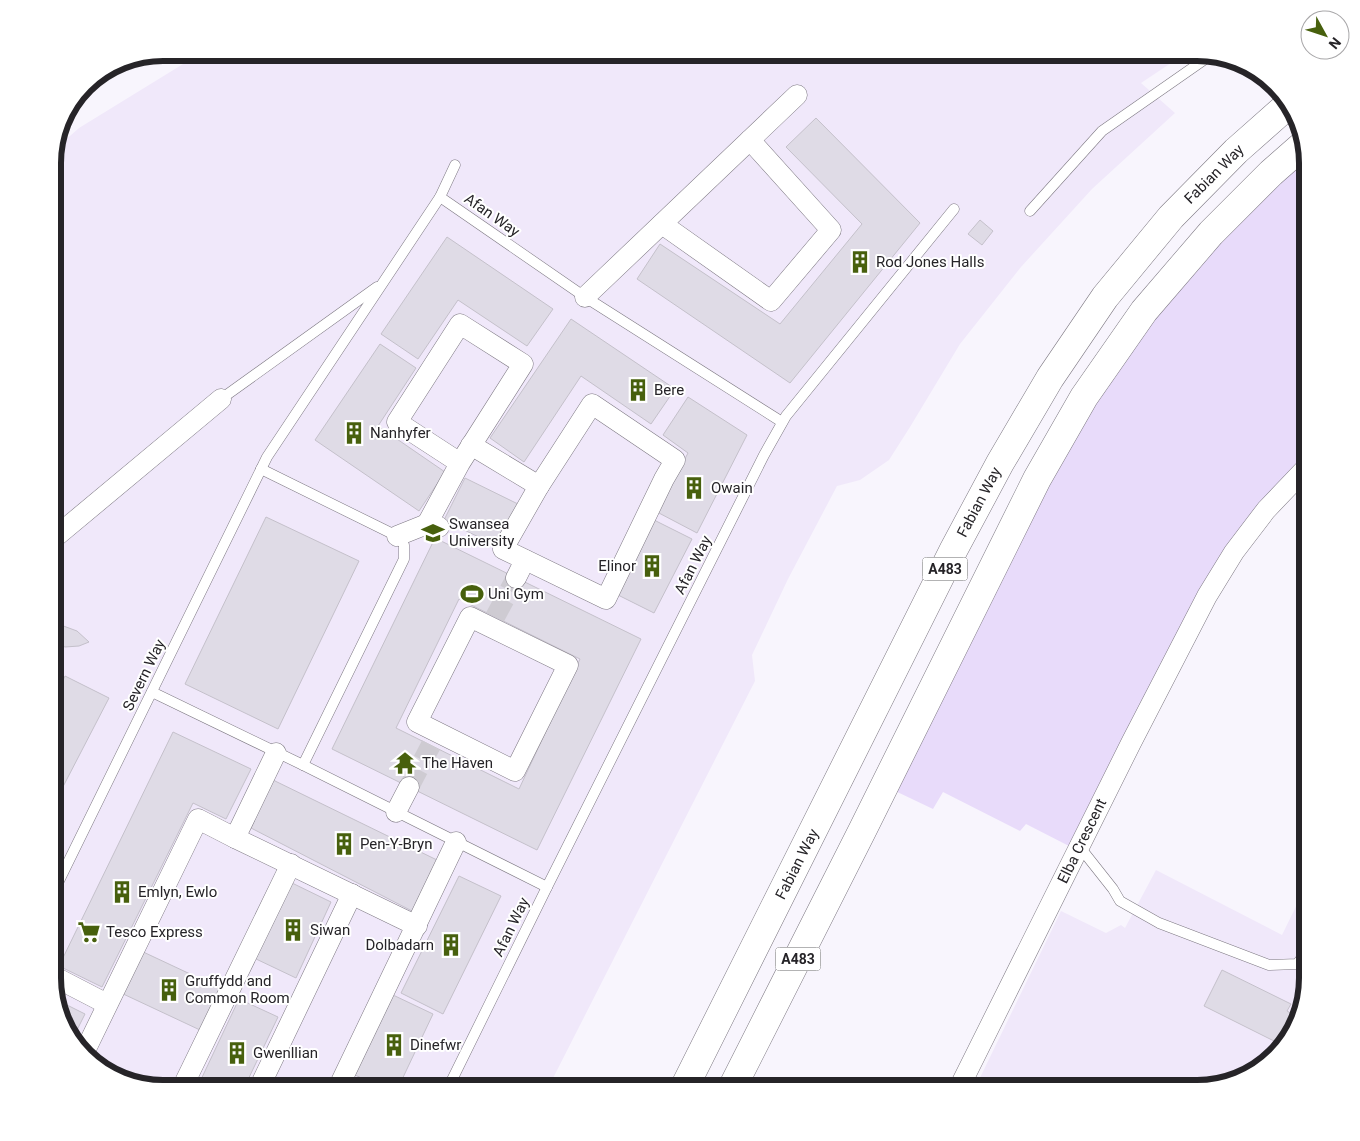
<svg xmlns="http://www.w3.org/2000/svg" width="1360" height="1141" font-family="Roboto,sans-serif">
	<rect width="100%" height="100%" fill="#f8f5fd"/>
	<g fill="#f0e8fa">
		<path d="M201,53H1186L1141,83L1175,113L1092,189L1021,267L960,344L910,427L889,460L860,480L837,486L788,579L752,655L755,681L548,1088H163L121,1080L90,1061L64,1027L53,985V156L54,150L79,128Z"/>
		<path d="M1156,870L1282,935L1307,884V978L1299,1020L1280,1051L1239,1080L1197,1088H975L1061,911L1106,933L1121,925L1125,928Z"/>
	</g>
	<path fill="#e8dbfa" d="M1305,152L1307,163V460L1203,589L1132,719L1069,846L1026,824L1020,831L943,792L933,809L891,789L1043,485L1148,319Z"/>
	<g fill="#dfdbe6" stroke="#c4c0ca" fill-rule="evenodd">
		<path d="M816,118L920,223L790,383L637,279L660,244L780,324L862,224L786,147Z"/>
		<path d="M980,220L993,231L982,245L968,234Z"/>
		<path d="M447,237L553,309L527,346L458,300L418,359L381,334Z"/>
		<path d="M571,319L675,389L651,424L581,376L524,462L490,438Z"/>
		<path d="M380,344L416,368L378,426L445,472L419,511L315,440Z"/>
		<path d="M688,397L747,435L697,533L657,512L688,453L663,435Z"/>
		<path d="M465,478L522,506L501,548L444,520Z"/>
		<path d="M266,517L359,561L278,729L185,684Z"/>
		<path d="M650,518L692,539L654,613L612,592Z"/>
		<path d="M435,538L641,639L537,850L332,749ZM459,599L580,659L519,789L396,728Z"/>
		<path d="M53,624H58L77,631L89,642L79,646L65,647L53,642Z"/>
		<path d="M65,676L109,698L53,806V700Z"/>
		<path d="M173,732L251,769L226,819L193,803L102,987L59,966Z"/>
		<path d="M273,780L439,861L412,911L251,828Z"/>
		<path d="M459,876L501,896L443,1014L401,993Z"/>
		<path d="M290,882L331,902L296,978L254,958Z"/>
		<path d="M139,950L220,988L200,1030L119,992Z"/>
		<path d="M1222,970L1291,1004L1287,1011L1296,1016L1303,1002L1299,1020L1280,1051L1275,1054L1280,1044L1204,1006Z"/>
		<path d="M393,995L433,1014L398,1088H383L355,1075Z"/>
		<path d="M239,999L278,1017L244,1088H197Z"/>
		<path d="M57,1000L85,1014L73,1038L64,1027Z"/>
	</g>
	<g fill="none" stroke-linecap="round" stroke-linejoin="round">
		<g stroke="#cecbd2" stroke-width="20" stroke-dasharray="20 10" stroke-linecap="butt">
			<path d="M495,617L516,578"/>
			<path d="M409,787L431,745"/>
		</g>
		<defs>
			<g id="lane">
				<path d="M440,197L585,297L782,422"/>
				<path d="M1030,211L1102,131L1211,55"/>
				<path d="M221,399L377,287"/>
				<path d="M261,469L397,536L404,545V559L303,765"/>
				<path d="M152,692L303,765L547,887"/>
				<path d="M1079,846L1113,889L1120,901L1159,923L1269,965L1297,964L1307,951"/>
				<path d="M53,893L267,457L440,197L455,165"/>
				<path d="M448,1088L547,887L764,455L786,416L954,209"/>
			</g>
			<g id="street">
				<path d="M662,224L771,301L831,230L750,140"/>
				<path d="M585,297L797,95"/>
				<path d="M592,404L675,460L664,479L606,599L503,549L539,486Z"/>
				<path d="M471,445L539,486"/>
				<path d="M427,524L460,463L523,364L460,324L397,422L460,463"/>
				<path d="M397,536L427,524L432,523L439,527"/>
				<path d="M53,539L221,399"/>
				<path d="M516,578L525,560"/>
				<path d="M470,617L568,665L515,771L417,722Z"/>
				<path d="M396,812L409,787"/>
				<path d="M235,838L417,926"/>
				<path d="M53,976L107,1004"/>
				<path d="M84,1053L198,819L235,838L276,753"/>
				<path d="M182,1088L291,864"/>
				<path d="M259,1088L352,894"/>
				<path d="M338,1088L456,842"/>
				<path d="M959,1088L1131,743L1207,596L1234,552L1266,510L1307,467"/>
			</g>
			<g id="highway">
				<path d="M684,1088L954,549L1000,463L1050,378L1105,297L1171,217L1236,151L1288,105"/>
				<path d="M732,1088L863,829L1037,479L1084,397L1144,311L1211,233L1271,173L1304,144"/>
			</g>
		</defs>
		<use href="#lane" stroke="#7d7882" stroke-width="11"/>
		<use href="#street" stroke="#7d7882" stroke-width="21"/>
		<use href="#highway" stroke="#7d7882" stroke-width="29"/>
		<use href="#lane" stroke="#fff" stroke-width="10"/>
		<use href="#street" stroke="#fff" stroke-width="20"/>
		<use href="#highway" stroke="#fff" stroke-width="28"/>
	</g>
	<defs>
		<symbol id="building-bare" viewBox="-9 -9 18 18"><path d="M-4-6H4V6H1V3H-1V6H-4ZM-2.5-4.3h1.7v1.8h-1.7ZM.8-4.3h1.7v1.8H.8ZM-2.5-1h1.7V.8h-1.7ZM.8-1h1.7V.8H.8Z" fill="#47600d" stroke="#fff" stroke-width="2.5" paint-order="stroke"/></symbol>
		<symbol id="university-bare" viewBox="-9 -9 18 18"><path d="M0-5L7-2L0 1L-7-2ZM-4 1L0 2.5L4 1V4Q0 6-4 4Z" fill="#47600d" stroke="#fff" stroke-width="2.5" paint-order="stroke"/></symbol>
		<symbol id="stadium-bare" viewBox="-9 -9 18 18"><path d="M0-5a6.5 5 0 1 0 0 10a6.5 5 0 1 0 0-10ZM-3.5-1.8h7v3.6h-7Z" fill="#47600d" stroke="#fff" stroke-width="2.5" paint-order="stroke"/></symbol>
		<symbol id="temple-bare" viewBox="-9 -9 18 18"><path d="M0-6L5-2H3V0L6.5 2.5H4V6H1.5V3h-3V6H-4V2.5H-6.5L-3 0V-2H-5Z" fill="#47600d" stroke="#fff" stroke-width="2.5" paint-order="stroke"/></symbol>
		<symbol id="supermarket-bare" viewBox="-9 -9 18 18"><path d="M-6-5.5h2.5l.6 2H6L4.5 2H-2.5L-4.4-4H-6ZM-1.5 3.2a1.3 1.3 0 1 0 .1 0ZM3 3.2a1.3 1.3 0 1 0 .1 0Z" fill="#47600d" stroke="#fff" stroke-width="2.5" paint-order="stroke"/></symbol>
	</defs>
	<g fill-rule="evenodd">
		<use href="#building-bare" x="844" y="246" width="32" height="32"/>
		<use href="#building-bare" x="622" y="374" width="32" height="32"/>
		<use href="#building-bare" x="338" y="417" width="32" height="32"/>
		<use href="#building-bare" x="678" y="472" width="32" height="32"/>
		<use href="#university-bare" x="417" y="517" width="32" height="32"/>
		<use href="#building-bare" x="636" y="550" width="32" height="32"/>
		<use href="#stadium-bare" x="456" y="578" width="32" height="32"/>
		<use href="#temple-bare" x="389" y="747" width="32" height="32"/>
		<use href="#building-bare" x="328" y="828" width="32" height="32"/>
		<use href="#building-bare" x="106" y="876" width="32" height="32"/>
		<use href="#building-bare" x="277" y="914" width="32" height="32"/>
		<use href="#supermarket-bare" x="73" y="916" width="32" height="32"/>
		<use href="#building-bare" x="435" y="929" width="32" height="32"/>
		<use href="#building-bare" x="153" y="974" width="32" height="32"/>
		<use href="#building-bare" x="378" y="1029" width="32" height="32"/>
		<use href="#building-bare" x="221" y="1037" width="32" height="32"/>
	</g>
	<g text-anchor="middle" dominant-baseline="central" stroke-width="4" stroke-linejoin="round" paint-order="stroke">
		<g fill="#fff" stroke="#676668" stroke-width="1">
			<rect x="922.5" y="557.5" width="45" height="23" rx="4"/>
			<rect x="775.5" y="947.5" width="45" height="23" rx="4"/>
		</g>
		<g font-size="14" font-weight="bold" fill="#262428">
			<text x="945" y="569">A483</text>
			<text x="798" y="959">A483</text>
		</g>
		<g font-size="15" fill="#262428" stroke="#fff">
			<text transform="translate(1214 174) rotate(-45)">Fabian Way</text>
			<text transform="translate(492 215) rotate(35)">Afan Way</text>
			<text transform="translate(979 502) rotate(-62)">Fabian Way</text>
			<text transform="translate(693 565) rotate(-63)">Afan Way</text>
			<text transform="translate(144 675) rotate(-64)">Severn Way</text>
			<text transform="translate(1082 841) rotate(-64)">Elba Crescent</text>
			<text transform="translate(797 864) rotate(-63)">Fabian Way</text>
			<text transform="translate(511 927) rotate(-64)">Afan Way</text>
		</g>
		<g font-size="15" fill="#262428" stroke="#fff" text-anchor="start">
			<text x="876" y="262">Rod Jones Halls</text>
			<text x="654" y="390">Bere</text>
			<text x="370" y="433">Nanhyfer</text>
			<text x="711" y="488">Owain</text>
			<text x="449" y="524">Swansea<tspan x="449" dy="17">University</tspan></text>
			<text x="636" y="566" text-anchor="end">Elinor</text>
			<text x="488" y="594">Uni Gym</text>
			<text x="422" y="763">The Haven</text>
			<text x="360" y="844">Pen-Y-Bryn</text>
			<text x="138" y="892">Emlyn, Ewlo</text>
			<text x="310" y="930">Siwan</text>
			<text x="106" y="932">Tesco Express</text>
			<text x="434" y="945" text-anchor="end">Dolbadarn</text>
			<text x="185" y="981">Gruffydd and<tspan x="185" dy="17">Common Room</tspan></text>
			<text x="410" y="1045">Dinefwr</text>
			<text x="253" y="1053">Gwenllian</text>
		</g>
	</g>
	<path d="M0 0H1360V1141H0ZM163 61H1197A102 102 0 0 1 1299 163V978A102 102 0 0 1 1197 1080H163A102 102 0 0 1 61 978V163A102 102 0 0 1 163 61Z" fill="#fff" fill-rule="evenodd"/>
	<path fill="none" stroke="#262428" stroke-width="6" d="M163 61H1197A102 102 0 0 1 1299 163V978A102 102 0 0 1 1197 1080H163A102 102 0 0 1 61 978V163A102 102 0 0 1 163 61Z"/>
	<g transform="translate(1325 35) rotate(130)"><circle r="24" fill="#ffffff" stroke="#a8a7a9"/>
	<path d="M0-4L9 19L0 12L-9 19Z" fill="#47600d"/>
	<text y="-8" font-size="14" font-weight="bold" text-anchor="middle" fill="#262428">N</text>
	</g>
</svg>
